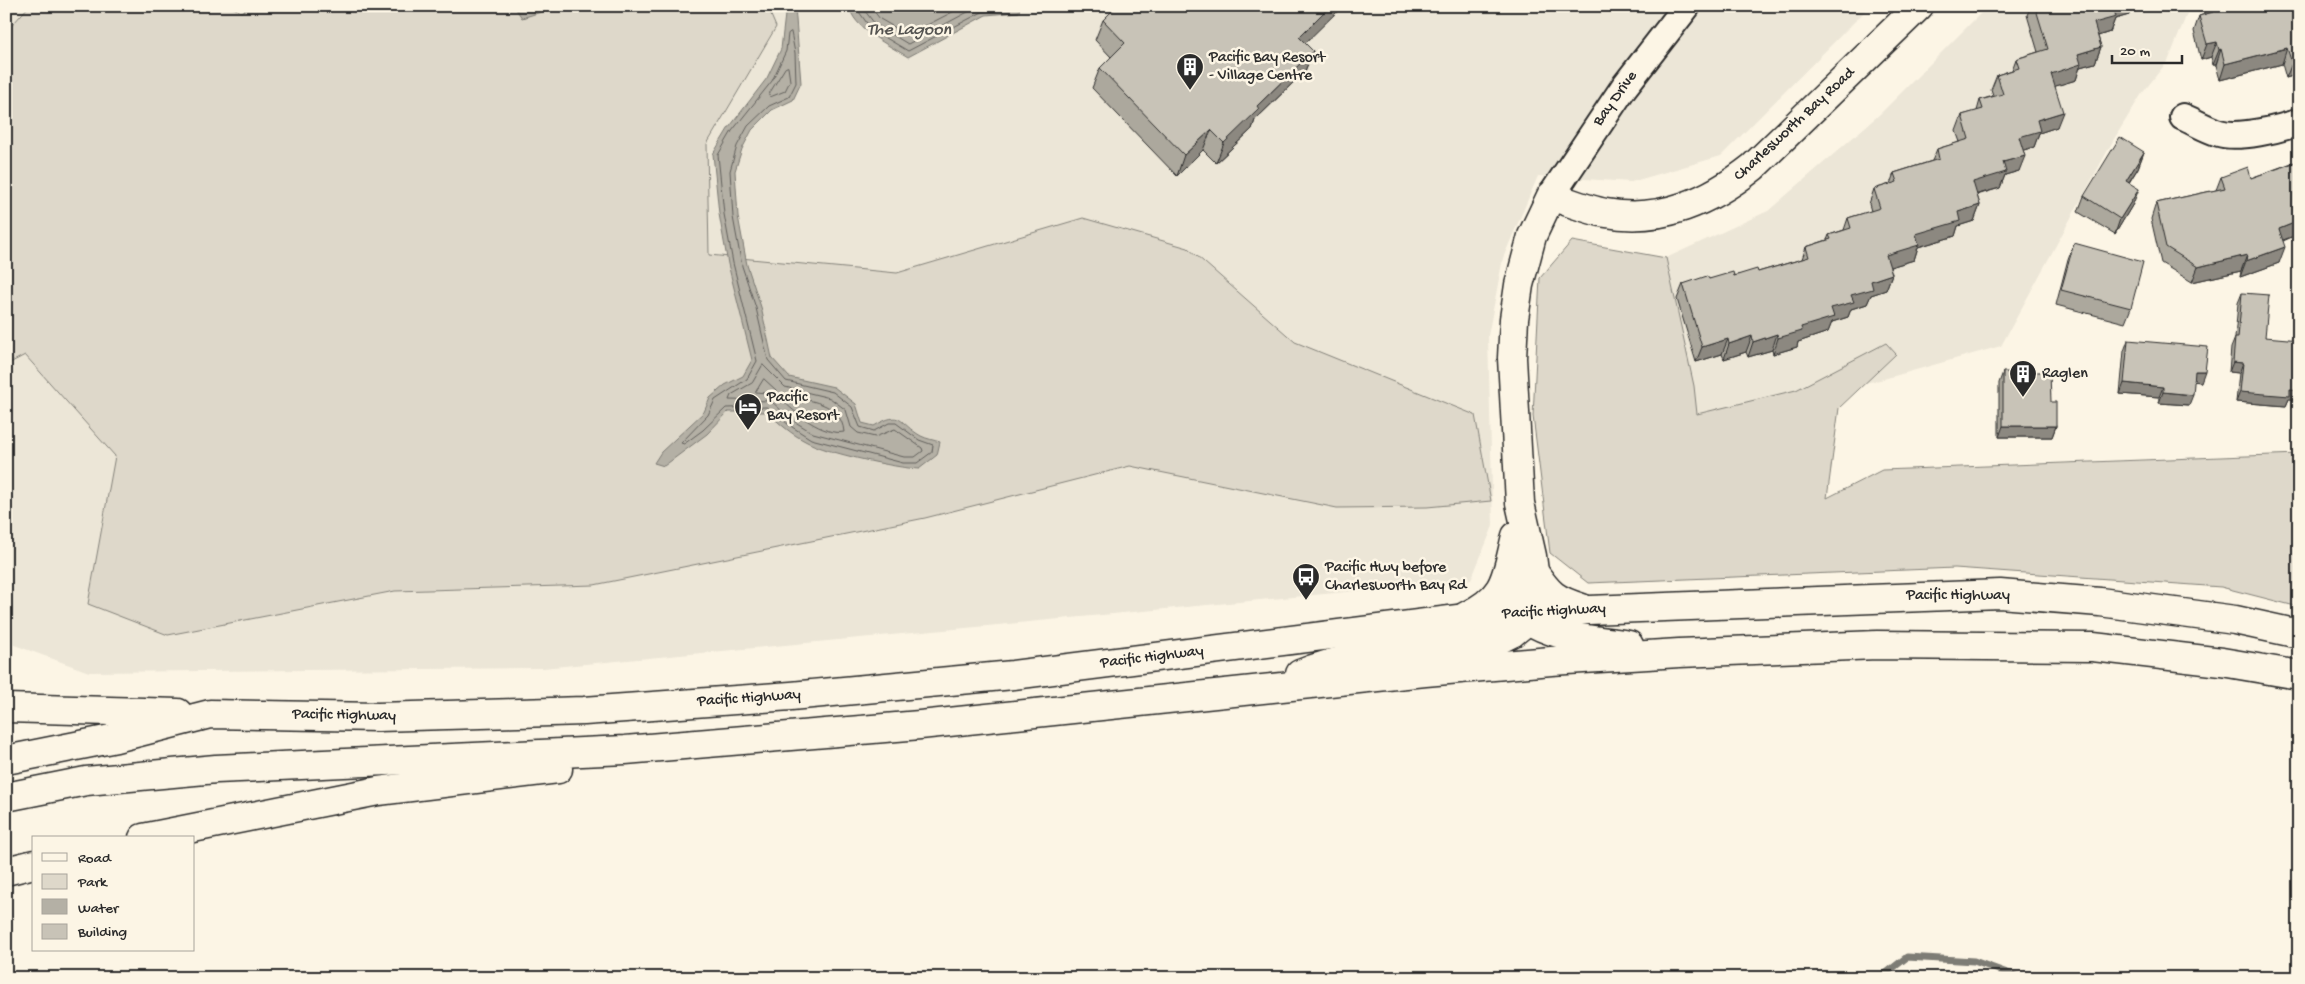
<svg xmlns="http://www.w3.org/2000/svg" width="2305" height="984" font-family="'Gochi Hand',sans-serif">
	<rect width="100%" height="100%" fill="#fcf5e5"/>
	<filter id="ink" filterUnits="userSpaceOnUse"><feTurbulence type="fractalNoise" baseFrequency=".02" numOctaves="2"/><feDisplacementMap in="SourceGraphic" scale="10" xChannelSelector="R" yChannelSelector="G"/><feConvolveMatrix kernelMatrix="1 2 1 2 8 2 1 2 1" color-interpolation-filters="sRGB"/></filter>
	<g filter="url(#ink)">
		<g fill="#ece6d7">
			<path d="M6,6H1870L1721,156L1631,182L1538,176L1503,258L1488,336L1493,526L1471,580L543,668L89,672L6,642Z"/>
			<path d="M1988,6H2190L2169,59L2141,95L2114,139L2001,346L1880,380L1696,414L1666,258L1768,211L1880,114Z"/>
		</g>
		<g fill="#ded8ca" stroke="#84827a">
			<path d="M29,6H230L241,12L255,6H767L776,27L707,144L709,255L897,273L1083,218L1188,248L1295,342L1475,415L1491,501L1427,507L1337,508L1130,466L925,518L594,585L395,591L168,635L88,604L115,456L25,355L6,365V32Z"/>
			<path d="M1572,241L1666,258L1694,386L1697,414L1796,390L1886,343L1896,354L1839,408L1827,498L1882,470L2299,454V607L2221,587L1955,568L1588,583L1550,553L1533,416L1540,278Z"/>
		</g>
		<g fill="#b4b0a5" stroke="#7d7b74">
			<path d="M514,6H548L544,11L522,18Z"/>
			<path d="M786,6H795L801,83L793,100L772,110L752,130L742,149L735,171L738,216L747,265L761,307L772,358L789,377L834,387L856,404L862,423L874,426C903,409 898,423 921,436C927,439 934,440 940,442L937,455L919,469C896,468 827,453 807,442C791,434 780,424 767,412H728L707,434L664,466L654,463L661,452L704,412L710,398L725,385L743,376L752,360L728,264L719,214L713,154L728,129L767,78L781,49Z"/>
			<path d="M850,6H1020L1019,12L986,15L908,57C892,47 850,27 850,6Z"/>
		</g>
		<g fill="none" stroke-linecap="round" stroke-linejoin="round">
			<g stroke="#62605c" stroke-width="1">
				<path d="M855,6L871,29L908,51L984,11L1015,6"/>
				<path d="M861,6L875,24L908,44L979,6"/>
				<path d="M870,6L880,19L908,35L964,6"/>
				<path d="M791,32L795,53L796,83L789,97L769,106L748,126L737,146L730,171L733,217L742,266L756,308L768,360L786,381L833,392L852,407L860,427L874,431L889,423H896L919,440L933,445L932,452L917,463H903L811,439L789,425L767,407L726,408L703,430L684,444L681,443L708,415L715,400L747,379L757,361L733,263L724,214L718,155L732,131L772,81L786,51L788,34Z"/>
				<path d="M788,67L790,81L785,91L770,97L769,94L785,68Z"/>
				<path d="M763,365L785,387L830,398L846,410L851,427L858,433L875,437L895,429L922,448L923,451L915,457H904L813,433L792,420L771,401L729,400L731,395L752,383Z"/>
				<path d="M764,379L776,390L775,394L756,392Z"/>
				<path d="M784,395C808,401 841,401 844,432C823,436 795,413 781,399Z"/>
			</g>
			<path stroke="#7d7b74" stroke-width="7" d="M1880,978L1907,957L1974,961L2021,978"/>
			<defs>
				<g id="minor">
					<path d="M2183,117C2195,122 2206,129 2219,133C2238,139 2280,129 2299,122"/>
					<path d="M1551,196L1624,87L1687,6"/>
				</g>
				<g id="tertiary">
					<path d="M1515,550L1518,613"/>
					<path d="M1537,595L1532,556L1520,503L1512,358L1514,319L1519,285L1532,236L1551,196C1569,202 1588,210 1606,213C1662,223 1710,201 1753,167L1919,6"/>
				</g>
				<g id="trunk">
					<path d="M1534,572C1550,595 1554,599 1582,608"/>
					<path d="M1518,613C1549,638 1590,639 1629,645"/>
					<path d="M1466,616C1507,597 1506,576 1516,536"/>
					<path d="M1300,674C1362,648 1433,653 1498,640L1512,633L1538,612"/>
					<path d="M6,708L178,713"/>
					<path d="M6,760L116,738L210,714L378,717L584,711L791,696L1013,675L1458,619L1538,612L2000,594L2100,602L2235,620L2299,634"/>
					<path d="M6,797L86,781L216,769L625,750L920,725L1425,672L1551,661L1679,653L1877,645L2093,647L2222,662L2299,675"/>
					<path d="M143,838L378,791L558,769"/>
					<path d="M6,871L34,864"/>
				</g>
			</defs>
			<use href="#minor" stroke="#2b2b2b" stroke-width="30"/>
			<use href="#tertiary" stroke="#2b2b2b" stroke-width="31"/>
			<use href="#trunk" stroke="#2b2b2b" stroke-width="31"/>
			<use href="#minor" stroke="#fcf5e5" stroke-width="26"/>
			<use href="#tertiary" stroke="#fcf5e5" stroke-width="28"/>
			<use href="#trunk" stroke="#fcf5e5" stroke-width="28"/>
		</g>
		<g fill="#aca89d" stroke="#2b2b2b">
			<path d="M2031,6H2132L2129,15L2115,19L2110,32L2098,36L2101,47L2095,63L2080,67L2076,80L2055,86L2057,127L2039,133L2034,147L2023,150L2019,171L2005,175L2000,188L1977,195L1980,205L1974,221L1958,226L1955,236L1918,247L1914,260L1890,267L1892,274L1886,290L1871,295L1867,304L1851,309L1848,317L1832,322L1828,332L1798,342L1797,347L1773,354L1772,350L1748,357L1746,352L1724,359L1722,354L1696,362L1677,299L1683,284L1709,279L1758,272L1802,259L1806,247L1827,240L1829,235L1844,230L1848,218L1871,211L1869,204L1874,189L1890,184L1894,173L1932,161L1937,149L1960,142L1956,131L1962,115L1977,111L1980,100L1993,96L1991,90L1997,75L2012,70L2016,59L2038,52L2027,15Z"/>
			<path d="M2203,6H2299V74L2286,78L2282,64L2220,80L2216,65H2213L2211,57L2201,60L2194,31L2199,16L2205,14L2203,8Z"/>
			<path d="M1103,20L1305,43L1313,51L1305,71L1255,120L1252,129L1216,163L1203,150L1177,176L1092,88L1100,68L1111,57L1095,40Z"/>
			<path d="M2144,152L2138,168L2129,183L2133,204L2115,234L2078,212L2084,196Z"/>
			<path d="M2299,156V234L2283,241L2279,263L2240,277L2241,271L2192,282L2161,263L2151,219L2156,203L2216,190L2221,177L2251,178L2297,161Z"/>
			<path d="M2074,243L2131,308L2125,323L2056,305L2068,259Z"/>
			<path d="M2242,293L2265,337L2289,399L2286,406L2236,402L2239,373L2229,372L2231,348L2235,338L2238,303Z"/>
			<path d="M2128,340L2201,382L2194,381L2189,405L2159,403V397L2120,394L2124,351Z"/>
			<path d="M2003,372L2051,402L2056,426L2052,437H1999V383Z"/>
		</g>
		<g fill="#8c8880" stroke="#2b2b2b">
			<path d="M1330,6H1343L1291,57L1299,37Z"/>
			<path d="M2112,6H2132L2129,15L2115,19L2110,32L2088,39L2094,23Z"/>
			<path d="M2217,42L2211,57L2201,60L2207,44Z"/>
			<path d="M2101,47L2095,63L2080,67L2076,80L2046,89L2051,74L2078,54Z"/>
			<path d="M2287,48L2282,64L2220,80L2225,64Z"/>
			<path d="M2221,49L2216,65H2213L2219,50Z"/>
			<path d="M1313,51L1305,71L1255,120L1252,129L1216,163L1224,143L1257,106Z"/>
			<path d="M2299,61V74L2286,78L2292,63Z"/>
			<path d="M2063,112L2057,127L2039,133L2034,147L2014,153L2019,137L2037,120Z"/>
			<path d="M1211,130L1203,150L1177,176L1184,155Z"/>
			<path d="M2144,152L2138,168L2120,196L2126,181Z"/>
			<path d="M2025,156L2019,171L2005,175L2000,188L1967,197L1973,182L2003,162Z"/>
			<path d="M2139,189L2133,204L2115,234L2120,219Z"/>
			<path d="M1980,205L1974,221L1958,226L1955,236L1918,247L1914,260L1880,270L1886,255L1916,234L1958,212Z"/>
			<path d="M2299,221V234L2273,244L2279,229Z"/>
			<path d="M2285,247L2279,263L2240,277L2246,261Z"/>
			<path d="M2247,255L2241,271L2192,282L2198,267Z"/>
			<path d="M1892,274L1886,290L1871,295L1867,304L1851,309L1848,317L1832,322L1828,332L1798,342L1797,347L1773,354L1778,338L1801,327L1831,308L1871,281Z"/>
			<path d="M1777,334L1772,350L1748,357L1753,342Z"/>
			<path d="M1752,336L1746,352L1724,359L1729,344Z"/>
			<path d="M1728,339L1722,354L1696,362L1702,347Z"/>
			<path d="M2233,362L2243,363L2239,373L2229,372Z"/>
			<path d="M2195,371H2205L2201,382L2191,381Z"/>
			<path d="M2124,383L2163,387L2159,397L2120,394Z"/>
			<path d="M2290,389L2299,390V400L2289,399L2286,406L2236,402L2240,392Z"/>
			<path d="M2163,392L2193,395L2189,405L2159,403Z"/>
			<path d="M2003,426H2056L2052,437H1999Z"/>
		</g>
		<g fill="#c8c3b7" stroke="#2b2b2b">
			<path d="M1117,6H1330L1299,37L1313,51L1257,106L1259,109L1224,143L1211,130L1184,155L1100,68L1125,43L1103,20Z"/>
			<path d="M2035,6H2113L2116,17L2094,23L2101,47L2078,54L2081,64L2051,74L2063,112L2037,120L2040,131L2019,137L2025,156L2003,162L2006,172L1973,182L1980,205L1958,212L1960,221L1916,234L1919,245L1886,255L1892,274L1871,281L1873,289L1851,295L1854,302L1831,308L1834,317L1801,327L1802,331L1778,338L1777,334L1753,342L1752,336L1729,344L1728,339L1702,347L1683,284L1707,276L1709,279L1733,272L1734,276L1757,269L1758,272L1809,257L1806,247L1831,239L1829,235L1851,228L1848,218L1880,208L1874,189L1897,182L1894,173L1939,159L1937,149L1969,139L1962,115L1983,109L1980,100L2003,94L1997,75L2019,68L2016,59L2048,49Z"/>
			<path d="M2212,6H2299V61L2292,63L2287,48L2225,64L2221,49L2219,50L2217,42L2207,44L2199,16L2213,12Z"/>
			<path d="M2120,137L2144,152L2126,181L2139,189L2120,219L2084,196Z"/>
			<path d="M2299,161V221L2279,229L2285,247L2246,261L2247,255L2198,267L2166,247L2156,203L2225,188L2221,177L2248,167L2251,178Z"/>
			<path d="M2074,243L2143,262L2131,308L2061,290Z"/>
			<path d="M2242,293L2269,295L2265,337L2299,340V390L2290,389V396L2240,392L2243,363L2233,362L2235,338H2238Z"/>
			<path d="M2128,340L2208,347L2205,371H2195L2193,395L2163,392V387L2124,383Z"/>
			<path d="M2003,372H2050L2051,402H2056V426H2003Z"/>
		</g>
	</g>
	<defs>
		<symbol id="building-pin" viewBox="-11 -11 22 30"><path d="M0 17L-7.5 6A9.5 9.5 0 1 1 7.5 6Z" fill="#2b2b2b" stroke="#fcf5e5"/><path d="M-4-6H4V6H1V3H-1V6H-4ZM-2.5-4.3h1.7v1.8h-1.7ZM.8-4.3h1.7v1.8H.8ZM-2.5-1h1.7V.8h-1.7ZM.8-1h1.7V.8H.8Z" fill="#fff"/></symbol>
		<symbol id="hotel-pin" viewBox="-11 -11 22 30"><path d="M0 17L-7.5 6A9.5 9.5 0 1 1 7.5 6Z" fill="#2b2b2b" stroke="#fcf5e5"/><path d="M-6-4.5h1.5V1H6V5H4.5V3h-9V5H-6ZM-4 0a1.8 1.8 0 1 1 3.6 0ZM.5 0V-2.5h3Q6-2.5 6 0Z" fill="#fff"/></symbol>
		<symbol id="bus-pin" viewBox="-11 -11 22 30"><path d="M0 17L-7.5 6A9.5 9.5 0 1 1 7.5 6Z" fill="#2b2b2b" stroke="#fcf5e5"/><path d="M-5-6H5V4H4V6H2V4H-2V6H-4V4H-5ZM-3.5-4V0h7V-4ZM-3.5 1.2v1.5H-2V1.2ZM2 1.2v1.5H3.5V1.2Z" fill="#fff"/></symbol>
	</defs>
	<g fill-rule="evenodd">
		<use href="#building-pin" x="1174" y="51" width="32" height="43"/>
		<use href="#building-pin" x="2007" y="358" width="32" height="43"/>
		<use href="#hotel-pin" x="732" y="391" width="32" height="43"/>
		<use href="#bus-pin" x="1290" y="561" width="32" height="43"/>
	</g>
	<g text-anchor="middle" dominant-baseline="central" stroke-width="5" stroke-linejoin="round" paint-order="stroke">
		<g font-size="16" fill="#2b2b2b" stroke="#fcf5e5" text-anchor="start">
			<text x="1209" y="58">Pacific Bay Resort<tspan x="1209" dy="18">- Village Centre</tspan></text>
			<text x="2042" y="374">Raglen</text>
			<text x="767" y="398">Pacific<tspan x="767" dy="18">Bay Resort</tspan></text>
			<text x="1325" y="568">Pacific Hwy before<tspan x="1325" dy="18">Charlesworth Bay Rd</tspan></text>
		</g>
		<g font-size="16" fill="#2b2b2b" stroke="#fcf5e5">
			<text transform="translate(1616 99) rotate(-54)">Bay Drive</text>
			<text transform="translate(1795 125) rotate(-43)">Charlesworth Bay Road</text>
			<text x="1958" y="596">Pacific Highway</text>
			<text transform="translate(1554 612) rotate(-3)">Pacific Highway</text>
			<text transform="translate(1152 658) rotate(-7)">Pacific Highway</text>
			<text transform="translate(749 699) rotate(-4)">Pacific Highway</text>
			<text transform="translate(344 716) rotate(1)">Pacific Highway</text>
		</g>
		<g font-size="18" font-style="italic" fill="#545350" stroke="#fcf5e5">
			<text x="909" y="30">The Lagoon</text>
		</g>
	</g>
	<rect width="2305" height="984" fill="none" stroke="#fcf5e5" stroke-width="25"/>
	<rect x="12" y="12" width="2280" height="959" fill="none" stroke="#2b2b2b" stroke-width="2" filter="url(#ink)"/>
	<rect x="32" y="836" width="162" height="115" fill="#fcf5e5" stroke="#a8a49b"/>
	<rect x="42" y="853" width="25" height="8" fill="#fcf5e5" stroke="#a8a49b"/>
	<text x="78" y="862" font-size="15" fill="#2b2b2b">Road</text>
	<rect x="42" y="874" width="25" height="15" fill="#ded8ca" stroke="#a8a49b"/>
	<text x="78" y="886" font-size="15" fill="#2b2b2b">Park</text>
	<rect x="42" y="899" width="25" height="15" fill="#b4b0a5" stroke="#a8a49b"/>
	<text x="78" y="912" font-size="15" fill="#2b2b2b">Water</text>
	<rect x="42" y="924" width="25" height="15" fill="#c8c3b7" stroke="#a8a49b"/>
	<text x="78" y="936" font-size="15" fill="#2b2b2b">Building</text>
	<path d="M2112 55v8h70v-8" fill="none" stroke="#2b2b2b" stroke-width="2.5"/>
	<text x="2120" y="55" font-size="15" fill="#2b2b2b" stroke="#fcf5e5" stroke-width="4" paint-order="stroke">20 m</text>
</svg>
